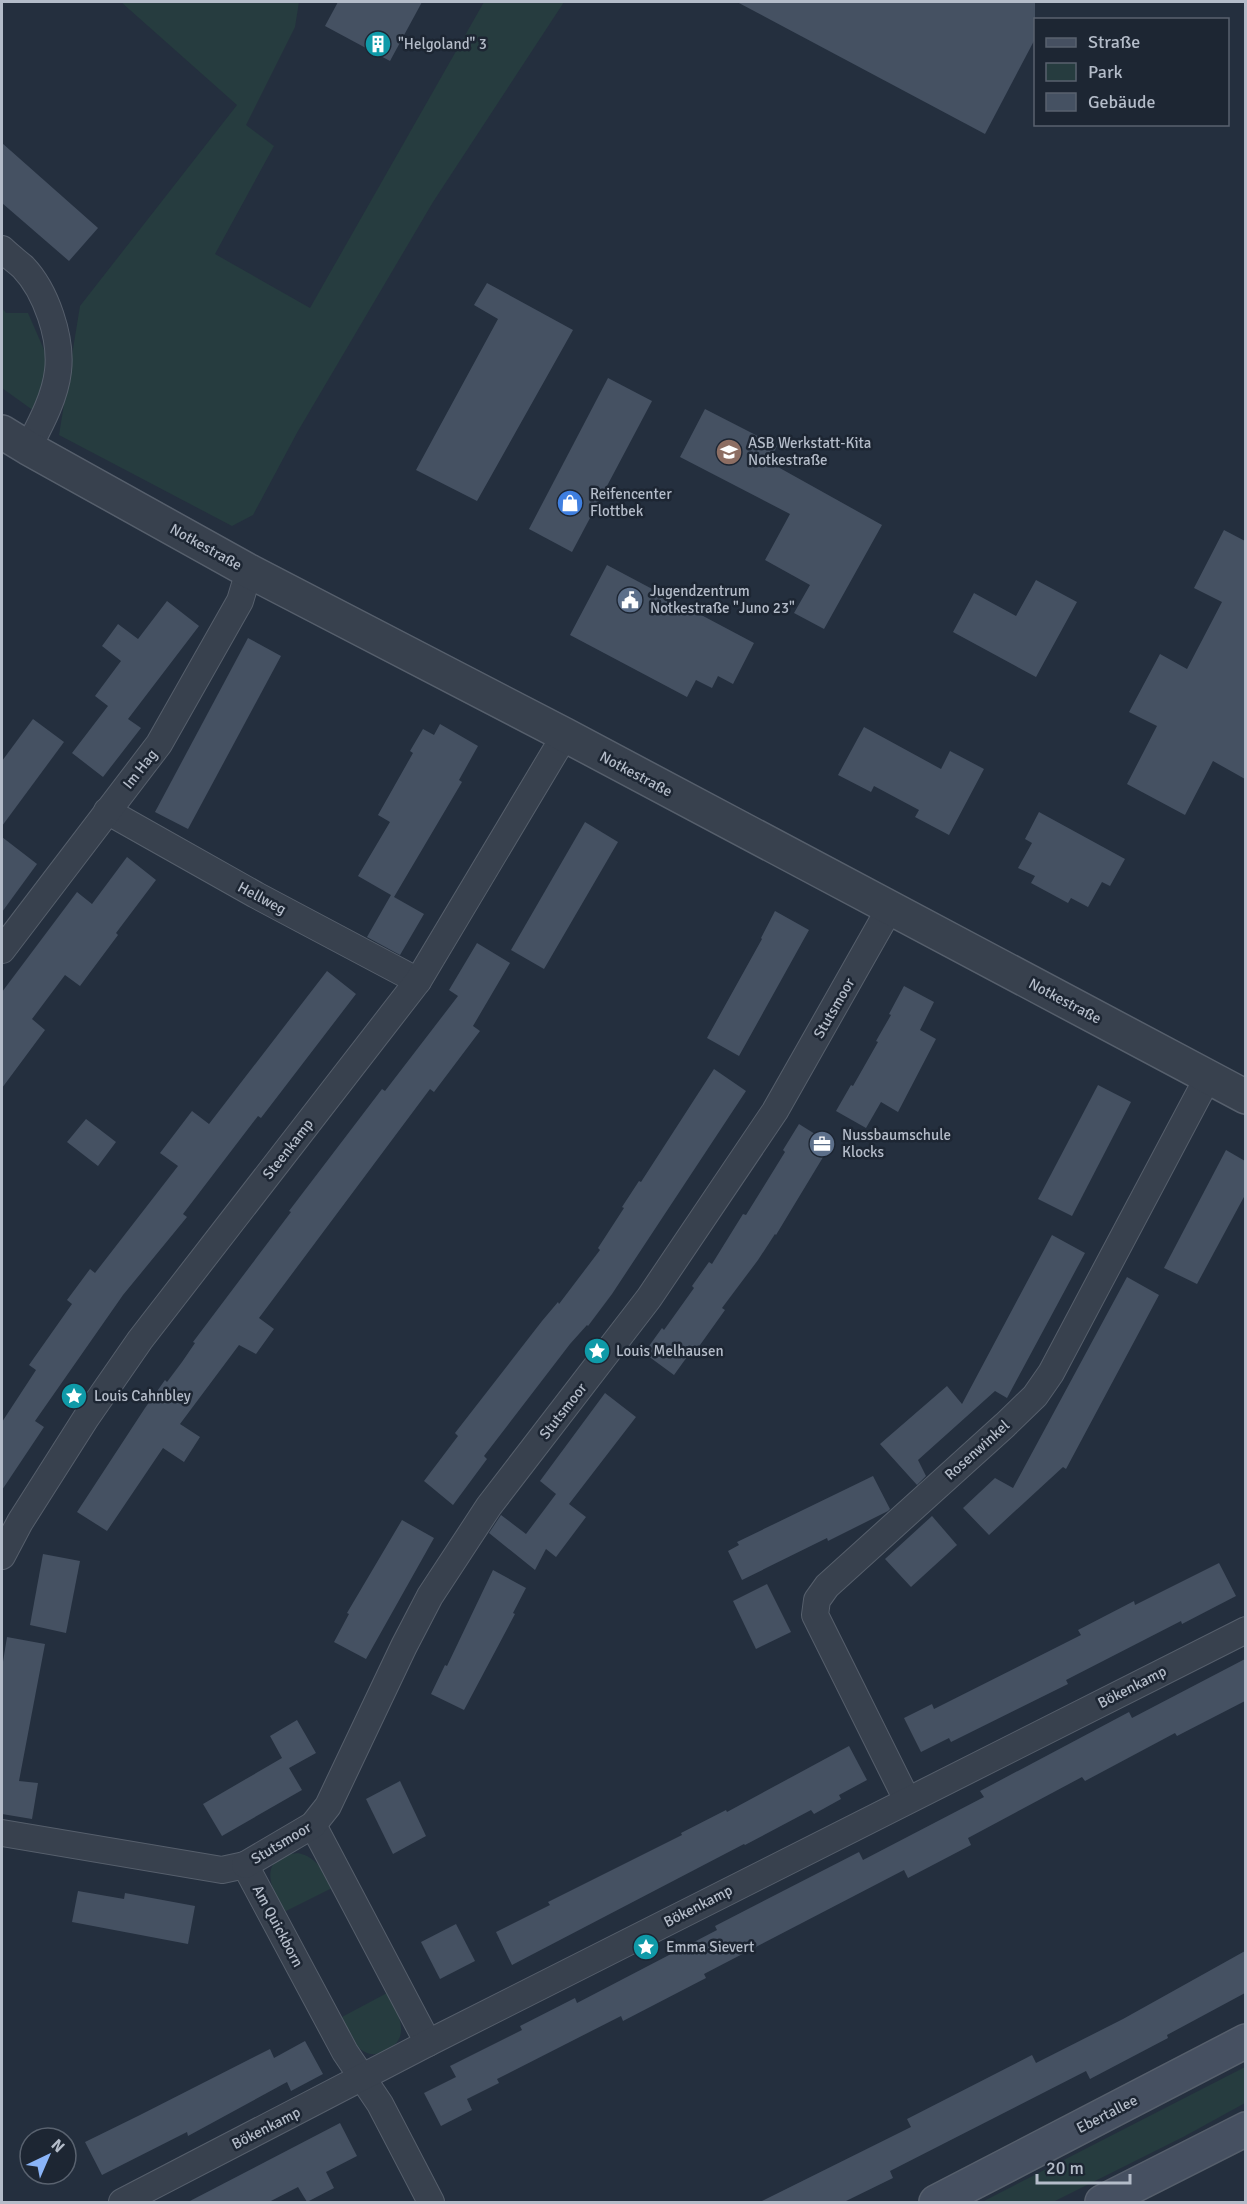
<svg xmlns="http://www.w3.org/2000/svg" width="1247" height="2204" font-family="Signika,sans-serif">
	<rect width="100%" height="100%" fill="#242f3e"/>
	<g fill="#263c3f">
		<path d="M121,2H299L295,27L246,125L274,146L215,254L310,308L484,2H564L433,202L298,431L253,515L232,526L59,435L80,306L237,105Z"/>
		<path d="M2,308L6,313H28L45,352L48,371L34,411L2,388Z"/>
		<path d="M298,1853C317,1857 324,1872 332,1888L284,1912C271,1889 256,1857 298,1853Z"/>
		<path d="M387,1993C397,2011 413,2037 387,2050C380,2054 372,2056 365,2052C353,2046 346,2029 340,2018Z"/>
		<path d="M1245,2067V2103L1185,2136L1053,2202H982Z"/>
	</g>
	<g fill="#455162">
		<path d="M338,2H422L390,61L325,26Z"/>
		<path d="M737,2H1035V39L985,134Z"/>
		<path d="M2,143L98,228L69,261L2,203Z"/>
		<path d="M487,283L573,330L477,501L416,470L498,319L474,305Z"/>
		<path d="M608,378L652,401L572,552L529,529Z"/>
		<path d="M705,409L777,446L769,462L882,525L824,629L794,613L810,585L765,560L790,514L680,457Z"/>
		<path d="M1224,530L1245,541V779L1213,761L1185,815L1127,784L1157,726L1129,712L1160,654L1187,669L1222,602L1194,588Z"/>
		<path d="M607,565L754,643L733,684L718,676L712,688L696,680L687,697L570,635Z"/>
		<path d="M1036,580L1077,602L1036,677L953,632L974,593L1016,616Z"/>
		<path d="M167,601L199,626L128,719L141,728L103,777L72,753L108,706L95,696L121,661L102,646L118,624L138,639Z"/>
		<path d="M248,638L281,656L188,829L155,812Z"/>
		<path d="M33,719L64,742L2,826V761Z"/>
		<path d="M440,724L478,746L459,780L462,782L394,897L424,914L400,955L367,937L391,895L358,876L390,822L378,815L413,753L410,751L423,729L434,735Z"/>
		<path d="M864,727L941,769L950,751L984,769L949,835L915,817L919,810L874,786L871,792L838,775Z"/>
		<path d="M1039,812L1125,859L1110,886L1102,882L1088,907L1071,898L1068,903L1031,883L1035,876L1018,868L1032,843L1025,839Z"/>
		<path d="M585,822L618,842L544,969L511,950Z"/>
		<path d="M2,837L37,864L2,912Z"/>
		<path d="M127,857L156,880L116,933L118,935L80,986L65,975L32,1019L45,1030L2,1088V992L77,892L92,904Z"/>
		<path d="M775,911L809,930L739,1056L707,1038L762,939L761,938Z"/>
		<path d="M477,943L510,963L473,1026L480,1031L434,1092L430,1089L259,1318L274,1329L256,1354L239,1345L180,1424L200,1437L184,1462L163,1448L107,1531L77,1512L145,1408L165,1380L167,1382L182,1362L195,1343L193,1342L291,1212L289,1211L382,1089L385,1091L458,996L449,990Z"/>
		<path d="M327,971L356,994L261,1118L258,1116L183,1214L187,1217L123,1295L35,1421L44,1427L2,1490V1422L36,1370L29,1365L72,1304L67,1300L90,1269L95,1273L178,1166L160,1153L192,1111L209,1124Z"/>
		<path d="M904,986L934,1002L920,1030L936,1039L898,1112L881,1102L866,1128L836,1111L851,1085L853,1086L878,1042L876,1041L891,1015L889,1014Z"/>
		<path d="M714,1069L746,1091L612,1294L588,1326L587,1325L570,1344L484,1456L487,1459L453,1505L424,1481L458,1436L455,1433L542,1321L558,1302L559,1304L600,1250L598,1248L624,1208L622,1207L639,1181L641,1182Z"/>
		<path d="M1098,1085L1131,1102L1072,1216L1038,1199Z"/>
		<path d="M86,1119L116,1142L98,1166L67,1142Z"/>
		<path d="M799,1124L831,1144L776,1235L775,1234L758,1260L722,1308L725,1310L695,1352L692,1350L674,1375L644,1353L662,1328L664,1330L694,1288L692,1286L709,1262L712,1264L743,1214L746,1215L785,1152L783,1150Z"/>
		<path d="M1226,1150L1245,1161V1195L1197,1284L1164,1268Z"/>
		<path d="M1052,1235L1085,1253L1007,1398L995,1391L918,1460L926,1476L917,1485L880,1444L947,1386L962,1404Z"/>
		<path d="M1127,1277L1159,1295L1066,1469L1063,1467L989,1535L963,1508L995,1478L1013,1488Z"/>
		<path d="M605,1393L636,1417L569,1504L586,1517L556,1557L546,1549L535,1570L489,1533L501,1515L526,1534L556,1494L540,1481Z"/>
		<path d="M873,1476L890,1509L888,1511L828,1541L827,1538L742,1580L728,1551L739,1545L737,1542Z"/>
		<path d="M932,1516L957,1545L911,1587L885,1559Z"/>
		<path d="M402,1520L434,1538L366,1659L334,1642L349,1614L347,1613Z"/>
		<path d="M43,1554L80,1561L66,1633L30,1625Z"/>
		<path d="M1219,1563L1236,1596L1182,1624L1181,1621L1066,1680L1068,1684L951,1742L949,1738L921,1752L904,1718L932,1704L934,1709L1081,1635L1078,1630L1134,1601L1135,1605Z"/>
		<path d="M493,1570L526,1588L513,1613L515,1614L464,1710L431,1694L445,1665L447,1666Z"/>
		<path d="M767,1584L791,1632L756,1649L733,1601Z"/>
		<path d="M7,1637L45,1644L19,1781L38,1783L32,1819L2,1814V1668Z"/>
		<path d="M1245,1659V1701L1177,1736L1175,1733L1085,1781L1082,1777L968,1838L971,1845L908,1878L904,1870L704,1974L706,1978L623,2021L621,2016L497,2079L499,2083L467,2099L472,2110L441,2126L424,2093L456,2077L450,2066L522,2030L520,2026L575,1998L577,2003L717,1930L715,1926L859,1852L863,1860L984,1797L980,1791L1129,1712L1132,1718Z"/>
		<path d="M297,1720L316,1753L289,1768L302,1790L222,1836L203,1804L282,1758L270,1736Z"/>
		<path d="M849,1746L867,1780L839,1795L841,1799L814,1814L811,1810L745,1845L744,1844L512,1965L496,1932L550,1905L548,1902L682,1835L681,1833L726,1810L727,1812Z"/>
		<path d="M400,1781L426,1836L393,1854L366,1799Z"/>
		<path d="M78,1891L124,1899L125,1893L195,1906L188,1944L72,1922Z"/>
		<path d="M456,1924L475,1961L440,1979L421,1942Z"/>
		<path d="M1245,1951V1993L1167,2035L1168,2038L1090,2079L1086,2071L890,2171L893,2178L844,2202H760L911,2127L907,2119L1032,2055L1036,2063L1123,2019Z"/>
		<path d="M305,2041L323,2074L291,2091L287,2082L188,2136L187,2132L102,2175L85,2142L140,2115L270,2049L274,2058Z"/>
		<path d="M340,2123L357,2156L326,2172L334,2188L307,2202L298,2187L269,2202H188Z"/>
	</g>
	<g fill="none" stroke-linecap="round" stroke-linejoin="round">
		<defs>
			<g id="minor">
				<path d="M2,249C8,255 16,261 23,267C46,291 62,338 58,371C55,398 40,425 28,448"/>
				<path d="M107,811L256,895L418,981"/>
				<path d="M2,950L159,744L240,601L249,571"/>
				<path d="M2,1556L20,1522L86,1418L140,1340L418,981L565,735"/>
				<path d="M907,1800L815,1615L817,1600L827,1586L1005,1425L1035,1396L1051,1373L1208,1077"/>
				<path d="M313,1825L428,2043"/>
				<path d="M2,1833L222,1870L245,1865L345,2052L380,2104L431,2202"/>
				<path d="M245,1865L313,1825L328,1806L404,1646L430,1596L489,1506L649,1298L775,1111L890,908"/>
				<path d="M122,2202L428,2043L1246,1630"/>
			</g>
			<path id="tertiary" d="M2,432L28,448L249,571L565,735L1246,1097"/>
			<g id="secondary">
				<path d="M936,2202L1246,2041"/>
				<path d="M1102,2202L1246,2129"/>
			</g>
		</defs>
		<use href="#minor" stroke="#565f6c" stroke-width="28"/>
		<use href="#tertiary" stroke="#565f6c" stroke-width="36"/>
		<use href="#secondary" stroke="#565f6c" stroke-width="36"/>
		<use href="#minor" stroke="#38414e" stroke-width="26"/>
		<use href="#tertiary" stroke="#38414e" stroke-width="33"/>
		<use href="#secondary" stroke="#465061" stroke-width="33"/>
	</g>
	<defs>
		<symbol id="building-disc" viewBox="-11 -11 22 22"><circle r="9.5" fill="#0f9aa8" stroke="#1d2633"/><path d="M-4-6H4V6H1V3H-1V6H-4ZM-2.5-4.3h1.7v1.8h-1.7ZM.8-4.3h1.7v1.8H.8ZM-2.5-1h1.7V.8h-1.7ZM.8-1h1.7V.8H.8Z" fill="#fff"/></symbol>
		<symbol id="school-disc" viewBox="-11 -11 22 22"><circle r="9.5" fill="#8d6e63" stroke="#1d2633"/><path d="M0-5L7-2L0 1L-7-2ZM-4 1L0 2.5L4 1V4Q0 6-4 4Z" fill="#fff"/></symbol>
		<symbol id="shop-disc" viewBox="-11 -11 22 22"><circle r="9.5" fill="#3f7fe0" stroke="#1d2633"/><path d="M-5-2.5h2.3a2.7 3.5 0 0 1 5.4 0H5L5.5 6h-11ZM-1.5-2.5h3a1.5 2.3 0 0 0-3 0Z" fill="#fff"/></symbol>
		<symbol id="civic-disc" viewBox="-11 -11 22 22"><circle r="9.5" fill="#5c6f8a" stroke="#1d2633"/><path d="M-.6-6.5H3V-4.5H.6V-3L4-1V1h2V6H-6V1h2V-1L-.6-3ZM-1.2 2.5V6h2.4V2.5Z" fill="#fff"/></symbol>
		<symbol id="office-disc" viewBox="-11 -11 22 22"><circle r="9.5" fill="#5c6f8a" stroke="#1d2633"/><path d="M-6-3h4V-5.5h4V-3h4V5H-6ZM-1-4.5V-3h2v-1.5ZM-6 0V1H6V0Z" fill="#fff"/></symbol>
		<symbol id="sight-disc" viewBox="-11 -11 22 22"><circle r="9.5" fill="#0f9aa8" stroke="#1d2633"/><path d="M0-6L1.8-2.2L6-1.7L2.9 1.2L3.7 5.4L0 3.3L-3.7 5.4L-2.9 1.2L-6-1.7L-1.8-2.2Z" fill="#fff"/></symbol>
	</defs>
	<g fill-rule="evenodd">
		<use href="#building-disc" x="363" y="29" width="30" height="30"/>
		<use href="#school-disc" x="714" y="437" width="30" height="30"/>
		<use href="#shop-disc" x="555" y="488" width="30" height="30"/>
		<use href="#civic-disc" x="615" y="585" width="30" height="30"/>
		<use href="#office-disc" x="807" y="1129" width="30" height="30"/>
		<use href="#sight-disc" x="582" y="1336" width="30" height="30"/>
		<use href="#sight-disc" x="59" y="1381" width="30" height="30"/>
		<use href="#sight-disc" x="631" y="1932" width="30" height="30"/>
	</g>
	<g text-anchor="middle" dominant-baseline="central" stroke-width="5" stroke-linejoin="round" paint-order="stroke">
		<g font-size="15" fill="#b4bcc9" stroke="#1d2633" text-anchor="start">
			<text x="398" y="44">"Helgoland" 3</text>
			<text x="748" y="443">ASB Werkstatt-Kita<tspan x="748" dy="17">Notkestraße</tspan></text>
			<text x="590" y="494">Reifencenter<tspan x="590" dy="17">Flottbek</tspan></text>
			<text x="650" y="591">Jugendzentrum<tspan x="650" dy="17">Notkestraße "Juno 23"</tspan></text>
			<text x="842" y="1135">Nussbaumschule<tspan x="842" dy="17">Klocks</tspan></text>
			<text x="616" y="1351">Louis Melhausen</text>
			<text x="94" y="1396">Louis Cahnbley</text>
			<text x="666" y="1947">Emma Sievert</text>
		</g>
		<g font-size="15" fill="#b4bcc9" stroke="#1d2633">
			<text transform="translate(206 547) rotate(29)">Notkestraße</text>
			<text transform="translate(140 769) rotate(-52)">Im Hag</text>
			<text transform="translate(636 774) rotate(28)">Notkestraße</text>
			<text transform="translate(262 898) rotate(28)">Hellweg</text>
			<text transform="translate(1065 1001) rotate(28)">Notkestraße</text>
			<text transform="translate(834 1008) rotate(-60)">Stutsmoor</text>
			<text transform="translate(288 1149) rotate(-52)">Steenkamp</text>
			<text transform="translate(563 1411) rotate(-52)">Stutsmoor</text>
			<text transform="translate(977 1450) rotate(-42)">Rosenwinkel</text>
			<text transform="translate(1132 1687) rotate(-27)">Bökenkamp</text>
			<text transform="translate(281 1843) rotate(-31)">Stutsmoor</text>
			<text transform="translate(698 1906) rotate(-27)">Bökenkamp</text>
			<text transform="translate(278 1926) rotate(62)">Am Quickborn</text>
			<text transform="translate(1107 2114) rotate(-27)">Ebertallee</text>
			<text transform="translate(266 2128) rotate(-27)">Bökenkamp</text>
		</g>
	</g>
	<rect width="1247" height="2204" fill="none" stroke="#b4bcc9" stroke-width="6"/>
	<rect x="1034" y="18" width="195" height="108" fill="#1d2633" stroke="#59626f" stroke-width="1.5"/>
	<rect x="1046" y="38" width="30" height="9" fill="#465061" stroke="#59626f" stroke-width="1.5"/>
	<text x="1088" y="48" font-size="18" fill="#b4bcc9">Straße</text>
	<rect x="1046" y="63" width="30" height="18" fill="#263c3f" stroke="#59626f" stroke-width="1.5"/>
	<text x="1088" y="78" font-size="18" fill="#b4bcc9">Park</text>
	<rect x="1046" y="93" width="30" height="18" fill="#455162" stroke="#59626f" stroke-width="1.5"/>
	<text x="1088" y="108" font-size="18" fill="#b4bcc9">Gebäude</text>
	<g transform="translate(48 2156) rotate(44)"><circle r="28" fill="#1d2633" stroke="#59626f" stroke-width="1.5"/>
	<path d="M0-4.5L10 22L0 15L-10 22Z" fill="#8ab4f8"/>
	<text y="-9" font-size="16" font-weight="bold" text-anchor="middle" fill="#b4bcc9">N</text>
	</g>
	<path d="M1037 2174v9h93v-9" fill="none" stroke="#b4bcc9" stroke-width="3"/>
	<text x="1046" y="2174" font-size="18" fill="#b4bcc9" stroke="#1d2633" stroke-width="4.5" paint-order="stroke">20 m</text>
</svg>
